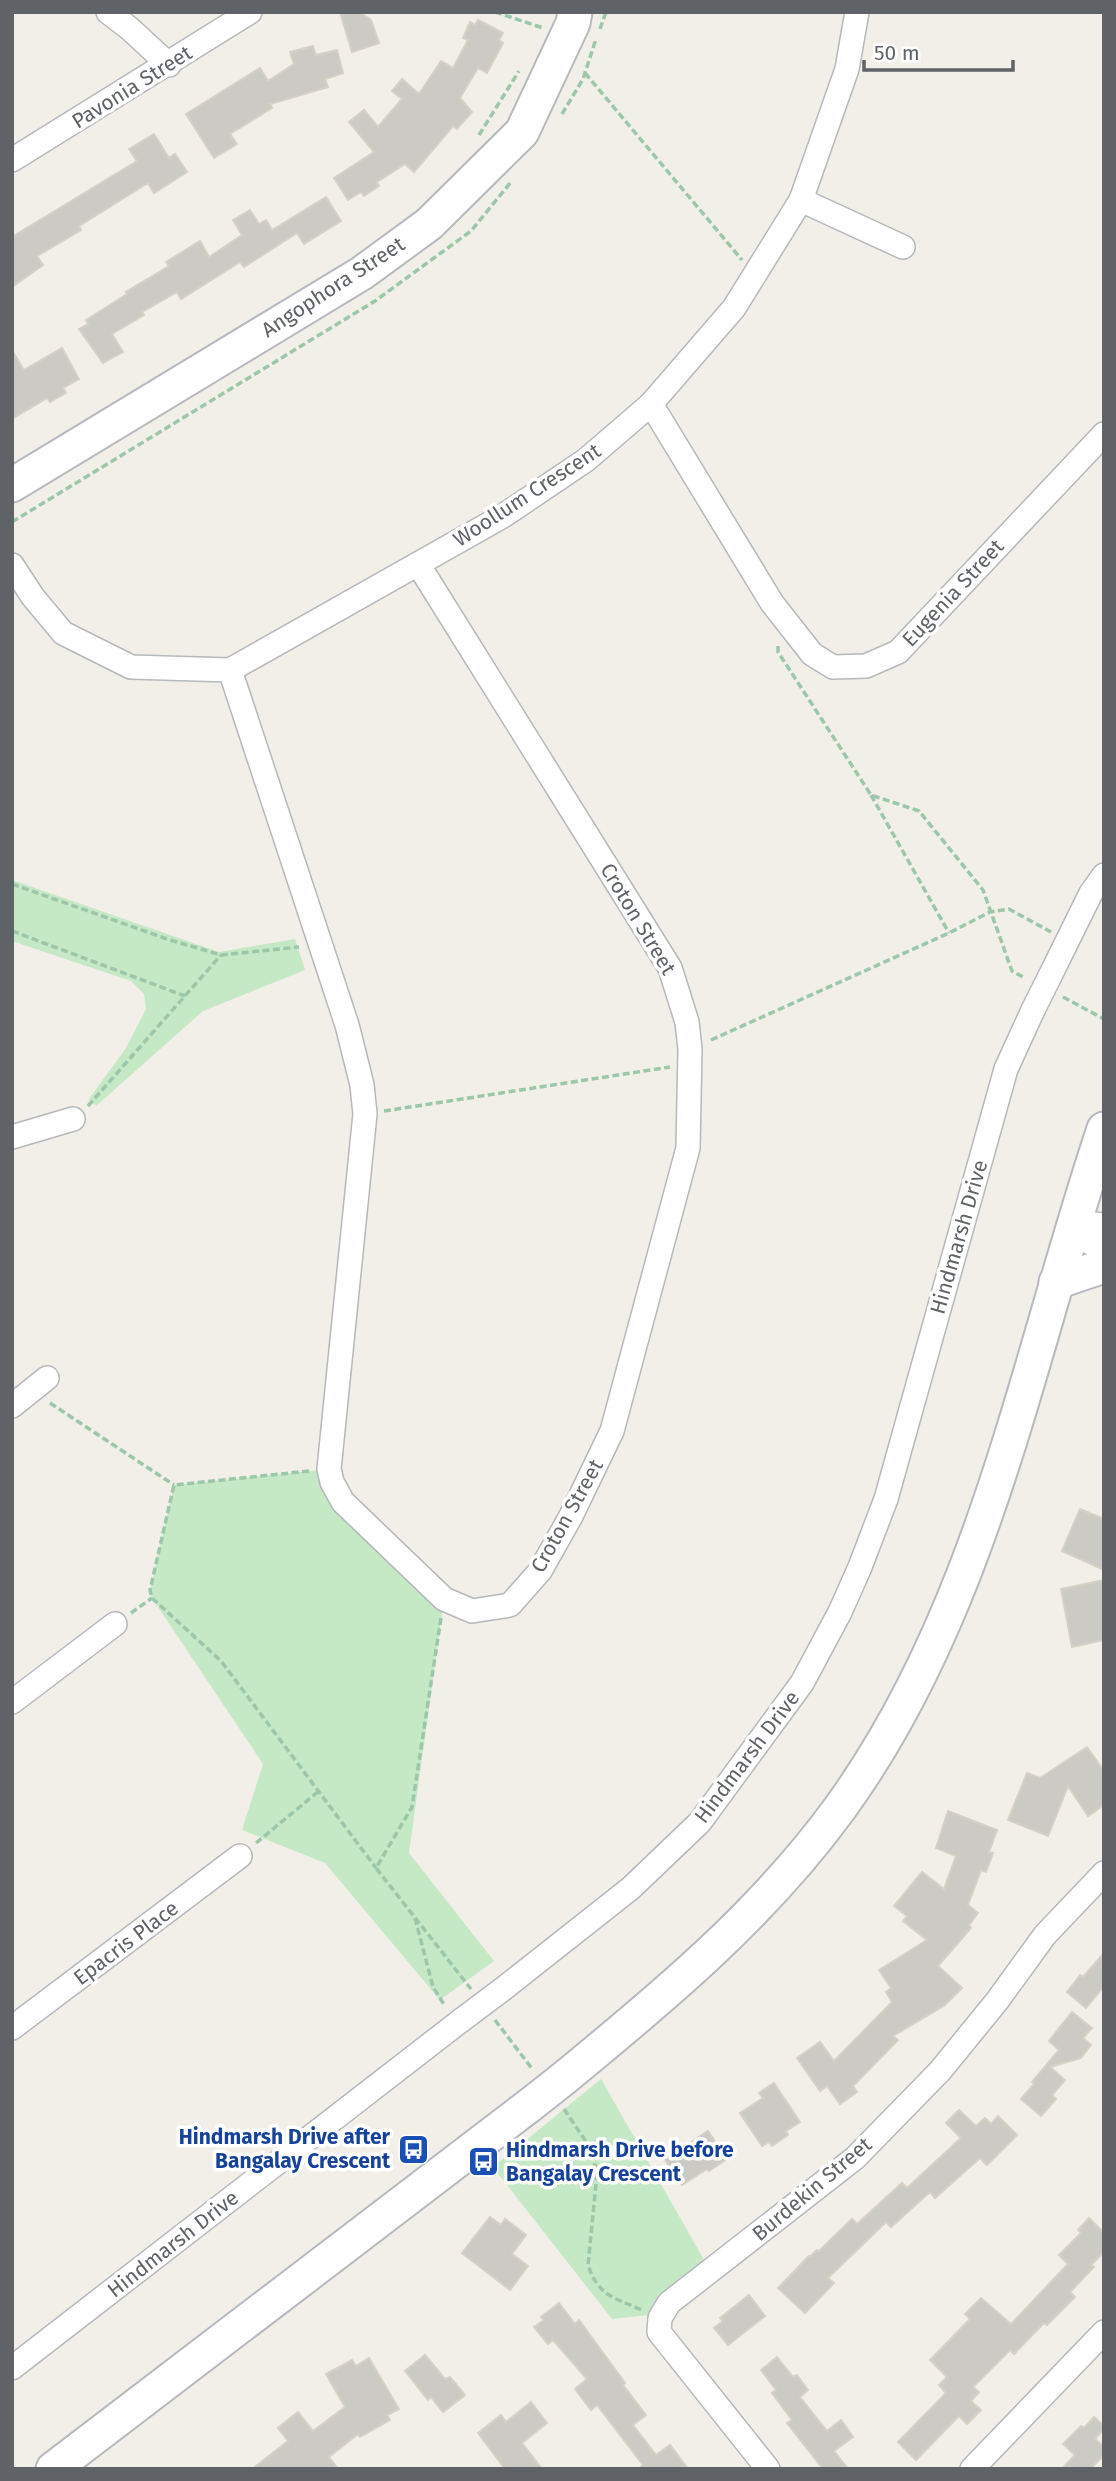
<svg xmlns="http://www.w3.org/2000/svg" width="1116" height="2481" font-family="'Fira Sans',sans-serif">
	<rect width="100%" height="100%" fill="#f1efe8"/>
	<g fill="#c5e8c5">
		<path d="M12,880L219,952L295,939L305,970L203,1011L96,1106L89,1099L126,1048L146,1009L144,994L131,981L12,941Z"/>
		<path d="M329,1469L444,1599L409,1853L494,1961L440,2000L325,1863L242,1830L263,1764L152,1598L150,1590L174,1485Z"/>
		<path d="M601,2079L707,2265L649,2315L612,2319L493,2167Z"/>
	</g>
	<g fill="#cccac5" stroke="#d6d1c6" stroke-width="2">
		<path d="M340,12H359L371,20L379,43L352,52Z"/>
		<path d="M478,20L503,33L499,40L503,43L487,73L478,68L460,98L472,112L457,129L453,126L414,172L405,164L377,182L379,186L364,196L361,192L348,200L334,178L374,152L349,122L364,110L378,127L402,99L392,91L402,79L419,94L441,61L453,68L468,40L463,38L470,22L475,25Z"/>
		<path d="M313,46L316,55L337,50L343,73L325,79L328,87L270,104L272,108L230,134L237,144L214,158L186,114L260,68L268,81L294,64L290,52Z"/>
		<path d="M154,134L169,158L175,154L187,172L154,193L148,183L79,226L81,230L37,256L43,265L12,287V237L137,161L129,149Z"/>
		<path d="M326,197L341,221L304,244L297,233L244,267L240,262L181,299L177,292L142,312L144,315L112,334L123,352L103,363L79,329L88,324L86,320L127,294L126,292L169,266L166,262L200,241L209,257L242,235L233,220L250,210L259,224L266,220L272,230Z"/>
		<path d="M62,348L79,379L63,388L66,393L50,402L47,398L12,419V350L24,370Z"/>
		<path d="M1080,1509L1104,1519V1570L1062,1551Z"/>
		<path d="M1104,1580V1640L1072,1647L1061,1589Z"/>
		<path d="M1087,1747L1104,1771V1805L1088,1816L1068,1786L1048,1836L1008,1820L1027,1773L1040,1778Z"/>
		<path d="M948,1811L997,1830L989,1852L993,1853L986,1872L981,1870L968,1905L978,1913L969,1925L971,1928L938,1966L962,1988L945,2005L893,2036L898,2040L853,2086L857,2092L840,2104L827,2086L820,2091L797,2058L820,2042L834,2061L892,2002L886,1992L891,1988L879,1970L927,1940L903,1921L907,1916L894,1906L922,1872L944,1889L956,1856L936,1848Z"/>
		<path d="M1104,1953V1986L1086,2008L1067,1992L1080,1975L1083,1977Z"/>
		<path d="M1072,2012L1092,2028L1083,2038L1091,2045L1081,2058L1050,2067L1065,2080L1052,2095L1056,2099L1041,2116L1021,2099L1034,2084L1032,2082L1059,2050L1049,2041Z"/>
		<path d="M774,2083L800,2122L786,2131L788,2135L772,2146L769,2142L762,2146L740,2113L763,2098L759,2093Z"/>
		<path d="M959,2110L976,2126L985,2118L991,2124L998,2116L1017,2135L987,2165L980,2158L935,2198L930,2192L891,2227L886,2222L828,2278L834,2283L805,2313L778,2288L809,2256L810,2257L817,2250L819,2251L852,2219L857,2224L902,2183L907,2188L961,2138L946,2123Z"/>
		<path d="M708,2131L727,2159L709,2171L707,2169L682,2185L665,2160Z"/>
		<path d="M490,2217L501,2225L505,2219L526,2235L512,2254L528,2266L510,2290L462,2253Z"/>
		<path d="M1089,2218L1104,2233V2252L1091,2265L1094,2267L1070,2292L1075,2297L1047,2325L1044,2323L1014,2354L1010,2350L973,2387L979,2392L971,2401L981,2410L967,2424L959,2416L916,2460L898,2442L946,2393L939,2385L947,2377L930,2360L970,2319L965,2314L981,2298L1011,2324L1068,2264L1059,2255L1081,2233L1078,2230Z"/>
		<path d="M749,2295L765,2316L728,2345L714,2328L723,2321L720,2318Z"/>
		<path d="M559,2303L575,2324L579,2320L625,2383L623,2385L646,2415L633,2425L656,2455L670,2445L688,2469H639L643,2465L597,2405L591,2410L575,2389L587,2379L553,2340L548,2344L534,2327L544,2320L541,2317Z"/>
		<path d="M425,2355L445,2379L450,2377L465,2395L443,2412L431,2397L428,2400L405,2371Z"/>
		<path d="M777,2357L793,2377L797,2375L808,2390L800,2397L827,2431L841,2420L853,2437L834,2451L848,2469H823L787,2423L792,2420L772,2393L776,2390L761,2370Z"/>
		<path d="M369,2358L399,2409L387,2415L390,2420L360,2437L358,2434L329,2457L338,2469H252L288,2441L278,2428L298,2412L313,2431L345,2407L326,2374L352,2360L356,2366Z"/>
		<path d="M531,2402L547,2423L522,2443L542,2469H505L478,2433L501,2415L506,2422Z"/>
		<path d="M1094,2417L1104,2426V2429L1095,2439L1104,2447V2455L1090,2469H1062L1075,2455L1063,2444L1081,2426L1084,2428Z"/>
	</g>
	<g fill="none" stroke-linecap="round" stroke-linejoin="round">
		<defs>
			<g id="street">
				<path d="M108,12L129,28L169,65"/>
				<path d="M12,160L250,12"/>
				<path d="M801,200L903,247"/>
				<path d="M651,404L772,603L812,654L833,667L866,666L898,652L1104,434"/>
				<path d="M12,565L33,597L63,633L131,667L230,670L503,516L586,460L651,404L734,308L801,200L847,69L857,12"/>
				<path d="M230,670L347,1025L362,1085L365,1114L329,1469L332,1482L343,1502L444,1599L472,1611L510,1605L540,1571L571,1516L612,1431L688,1148L690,1049L687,1022L670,968L418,564"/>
				<path d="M1049,978L1091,893L1104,875"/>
				<path d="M12,1137L73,1119"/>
				<path d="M1075,1222L1086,1241L1104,1249"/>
				<path d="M1075,1222L1104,1225"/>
				<path d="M12,1406L47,1378"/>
				<path d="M12,1702L115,1624"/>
				<path d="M503,1989L631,1888L700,1822L802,1683L840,1612L860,1567L886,1499L1006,1069L1033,1010"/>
				<path d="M12,2028L240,1856"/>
				<path d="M12,2368L459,2022"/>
				<path d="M768,2469L659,2332L660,2318L669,2303L855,2158L940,2071L997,2001L1045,1935L1104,1873"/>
				<path d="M972,2469L1104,2332"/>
			</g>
			<g id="secondary">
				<path d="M12,485L362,273L429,224L522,132L573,23L575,12"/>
				<path d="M1056,1282L1104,1266"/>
				<path d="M563,2079C663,1997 763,1914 840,1808C985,1608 1027,1358 1104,1129"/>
				<path d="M53,2469L530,2105"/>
			</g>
		</defs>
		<use href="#street" stroke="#b5b8bc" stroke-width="26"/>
		<use href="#secondary" stroke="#b6babf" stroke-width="37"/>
		<g stroke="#9cc7a9" stroke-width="3.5" stroke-dasharray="7 3.5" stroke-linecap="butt">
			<path d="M495,12L543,28"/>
			<path d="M600,29L606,12"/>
			<path d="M585,73L742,260"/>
			<path d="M562,114L583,79L596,39"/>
			<path d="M479,135L519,71"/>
			<path d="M12,522L375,301L471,231L511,182"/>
			<path d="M778,646V652L871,795L919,811L983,890L1012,971L1025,978"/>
			<path d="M871,795L949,933"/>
			<path d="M12,884L167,939L221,955L299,947"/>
			<path d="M12,931L185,996"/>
			<path d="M1063,997L1104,1019"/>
			<path d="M711,1040L949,933L990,912L1009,909L1051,932"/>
			<path d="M88,1106L221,955"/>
			<path d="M384,1111L670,1067"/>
			<path d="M50,1403L174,1485"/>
			<path d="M309,1471L174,1485L150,1590L152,1598L221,1661L376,1868"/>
			<path d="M131,1613L152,1598"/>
			<path d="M441,1618L412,1807L376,1868L471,1989"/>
			<path d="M256,1843L319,1791"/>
			<path d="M415,1918L433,1987L445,2006"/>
			<path d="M495,2020L533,2070"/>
			<path d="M564,2109L591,2149L597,2174L588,2265C598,2296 615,2298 642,2310"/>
		</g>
		<use href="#street" stroke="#fff" stroke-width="23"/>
		<use href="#secondary" stroke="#fff" stroke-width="33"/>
		<defs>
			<g id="street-bridge">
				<path d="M1033,1010L1049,978"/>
				<path d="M459,2022L503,1989"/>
			</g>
			<path id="secondary-bridge" d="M530,2105L563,2079"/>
		</defs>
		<use href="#street-bridge" stroke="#b5b8bc" stroke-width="26" stroke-linecap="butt"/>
		<use href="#secondary-bridge" stroke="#b6babf" stroke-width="37" stroke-linecap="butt"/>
		<use href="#street-bridge" stroke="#fff" stroke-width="23"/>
		<use href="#secondary-bridge" stroke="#fff" stroke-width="33"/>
	</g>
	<defs>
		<symbol id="bus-square" viewBox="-11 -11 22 22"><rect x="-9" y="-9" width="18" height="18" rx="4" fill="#1a4fb4" stroke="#fff"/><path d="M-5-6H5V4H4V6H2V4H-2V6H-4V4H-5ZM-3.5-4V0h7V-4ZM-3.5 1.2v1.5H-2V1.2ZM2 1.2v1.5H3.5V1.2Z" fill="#fff"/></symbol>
	</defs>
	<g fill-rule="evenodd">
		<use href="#bus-square" x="396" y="2132" width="35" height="35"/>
		<use href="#bus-square" x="466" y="2144" width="35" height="35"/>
	</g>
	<g text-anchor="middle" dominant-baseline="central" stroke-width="7" stroke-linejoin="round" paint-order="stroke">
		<g font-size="21" fill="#5f6368" stroke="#fff">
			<text transform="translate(132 87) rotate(-32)">Pavonia Street</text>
			<text transform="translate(333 287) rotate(-33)">Angophora Street</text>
			<text transform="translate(527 495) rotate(-33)">Woollum Crescent</text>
			<text transform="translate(953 593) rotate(-47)">Eugenia Street</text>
			<text transform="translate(638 919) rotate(59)">Croton Street</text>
			<text transform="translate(959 1237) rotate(-74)">Hindmarsh Drive</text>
			<text transform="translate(567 1516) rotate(-61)">Croton Street</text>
			<text transform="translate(747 1757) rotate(-53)">Hindmarsh Drive</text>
			<text transform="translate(126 1943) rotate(-37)">Epacris Place</text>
			<text transform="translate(812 2189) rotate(-40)">Burdekin Street</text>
			<text transform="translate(173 2244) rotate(-38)">Hindmarsh Drive</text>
		</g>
		<g font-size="21" font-weight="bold" fill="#164399" stroke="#fff" text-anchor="end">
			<text x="390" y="2137">Hindmarsh Drive after<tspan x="390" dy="24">Bangalay Crescent</tspan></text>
			<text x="506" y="2150" text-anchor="start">Hindmarsh Drive before<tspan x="506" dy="24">Bangalay Crescent</tspan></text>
		</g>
	</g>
	<rect width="1116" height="2481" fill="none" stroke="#5f6368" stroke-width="28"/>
	<path d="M864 60v10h149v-10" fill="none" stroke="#5f6368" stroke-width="3.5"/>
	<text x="874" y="60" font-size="21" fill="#5f6368" stroke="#ffffff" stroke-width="5" paint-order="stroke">50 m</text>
</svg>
